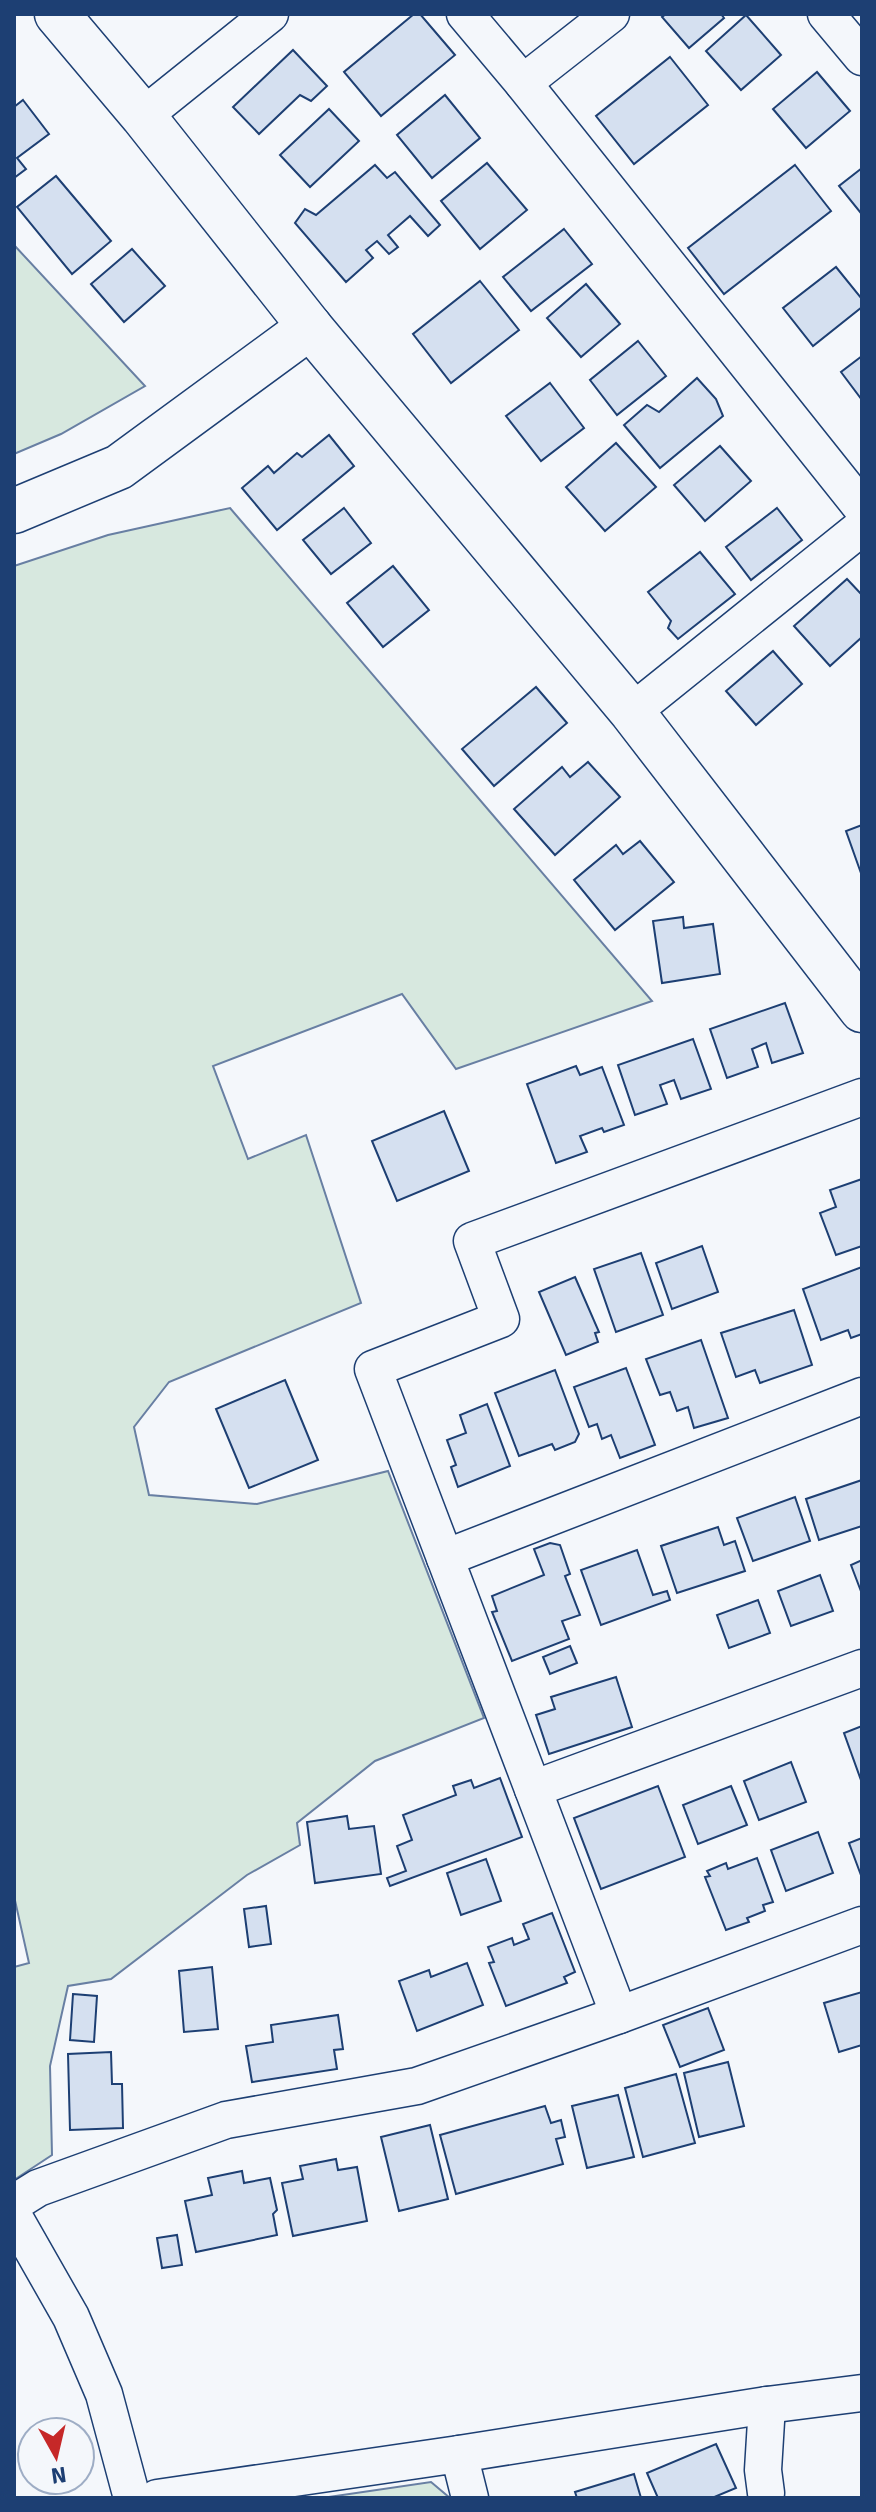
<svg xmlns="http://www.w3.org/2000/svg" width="876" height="2512" font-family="Signika,sans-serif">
	<rect width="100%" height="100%" fill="#f4f7fb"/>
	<g fill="#d7e8df" stroke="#687fa3" stroke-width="2">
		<path d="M14,245L145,386L61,434L14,454Z"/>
		<path d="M230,508L652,1001L456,1069L402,994L213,1066L248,1159L306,1135L361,1303L169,1382L134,1427L149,1495L257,1504L388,1471L484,1718L375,1761L297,1823L300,1845L247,1875L111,1979L68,1986L50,2066L52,2155L14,2180V1967L29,1963L14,1896V566L108,535Z"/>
		<path d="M431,2482L450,2498H322Z"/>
	</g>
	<g fill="#d5e0f0" stroke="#1d3f73" stroke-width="2">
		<path d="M414,14H420L455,55L381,116L344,72Z"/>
		<path d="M666,14H721L724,18L689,48L662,17Z"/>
		<path d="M746,15L781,55L741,90L706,51Z"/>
		<path d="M293,50L327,86L311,101L300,95L259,134L233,107Z"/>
		<path d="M670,57L708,105L634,164L596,116Z"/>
		<path d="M817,72L850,111L806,148L773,109Z"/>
		<path d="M445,95L480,138L432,178L397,135Z"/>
		<path d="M23,100L49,134L17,158L26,169L14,178V107Z"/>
		<path d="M329,109L359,141L310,187L280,155Z"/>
		<path d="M487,163L527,210L480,249L441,201Z"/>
		<path d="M375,165L387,178L395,172L440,225L428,236L410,216L388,235L398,247L389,254L377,241L366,250L373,258L346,282L295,223L305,209L316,215Z"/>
		<path d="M795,165L831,211L724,294L688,248Z"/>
		<path d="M862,168V210L860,212L839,186Z"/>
		<path d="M56,176L111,241L72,274L17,207Z"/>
		<path d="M564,229L592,264L531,311L503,277Z"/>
		<path d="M132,249L165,286L124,322L91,284Z"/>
		<path d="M836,267L862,299V307L813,346L783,308Z"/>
		<path d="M480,281L519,330L451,383L413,334Z"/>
		<path d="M586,284L620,324L581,357L547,318Z"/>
		<path d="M638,341L666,376L617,415L590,380Z"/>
		<path d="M862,356V400L841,372Z"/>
		<path d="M697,378L716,399L723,416L660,468L624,425L647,405L659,412Z"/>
		<path d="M550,383L584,428L541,461L506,416Z"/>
		<path d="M329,435L354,466L277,530L242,488L268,466L274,473L297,453L302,457Z"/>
		<path d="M616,443L656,487L605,531L566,487Z"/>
		<path d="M720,446L751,481L705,521L674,485Z"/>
		<path d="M344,508L371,543L331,574L303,540Z"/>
		<path d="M777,508L802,540L751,580L726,547Z"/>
		<path d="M700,552L735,594L678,639L668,628L671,621L648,592Z"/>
		<path d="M393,566L429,610L383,647L347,603Z"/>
		<path d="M847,579L862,595V637L830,666L794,626Z"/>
		<path d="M773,651L802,684L756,725L726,691Z"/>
		<path d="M536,687L567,723L494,786L462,749Z"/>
		<path d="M588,762L620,797L555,855L514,809L562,767L570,777Z"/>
		<path d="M862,825V876L846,831Z"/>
		<path d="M640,841L674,882L615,930L574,880L616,845L623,854Z"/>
		<path d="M683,917L684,928L713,924L720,974L662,983L653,921Z"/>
		<path d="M785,1003L803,1053L772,1063L766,1043L752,1049L758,1067L727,1078L710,1029Z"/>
		<path d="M693,1039L711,1089L681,1099L674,1080L660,1085L667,1104L635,1115L618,1065Z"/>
		<path d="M576,1066L580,1075L602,1067L624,1125L604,1132L602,1128L580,1136L587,1152L556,1163L527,1084Z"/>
		<path d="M444,1111L469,1171L397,1201L372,1141Z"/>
		<path d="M862,1179V1246L836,1255L820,1213L836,1207L830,1190Z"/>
		<path d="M702,1246L718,1292L672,1309L656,1263Z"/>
		<path d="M641,1253L663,1315L616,1332L594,1269Z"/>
		<path d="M862,1267V1334L851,1338L848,1330L821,1340L803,1289Z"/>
		<path d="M575,1277L599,1332L595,1333L598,1342L566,1355L539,1292Z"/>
		<path d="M794,1310L812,1365L760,1383L755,1370L736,1377L721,1333Z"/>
		<path d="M701,1340L728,1418L694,1428L688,1407L677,1411L670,1392L660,1395L646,1359Z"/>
		<path d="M626,1368L655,1445L620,1458L611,1435L602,1439L597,1424L589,1427L574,1387Z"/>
		<path d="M555,1370L579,1434L575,1442L555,1450L552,1444L519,1456L495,1393Z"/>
		<path d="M285,1380L318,1460L249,1488L216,1409Z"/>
		<path d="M487,1404L510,1466L458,1487L451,1467L456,1465L447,1440L466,1433L460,1415Z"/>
		<path d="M862,1480V1526L819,1540L806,1499Z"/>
		<path d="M795,1497L810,1541L753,1561L737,1518Z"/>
		<path d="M718,1527L724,1545L735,1541L745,1571L677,1593L661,1546Z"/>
		<path d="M550,1543L560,1545L570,1574L565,1576L580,1615L562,1621L569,1639L512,1661L492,1612L497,1611L492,1596L544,1575L534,1549Z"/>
		<path d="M637,1550L653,1595L667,1591L670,1600L601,1625L581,1570Z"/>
		<path d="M862,1560V1594L851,1565Z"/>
		<path d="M820,1575L833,1611L791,1626L778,1591Z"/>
		<path d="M758,1600L770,1633L729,1648L717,1615Z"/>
		<path d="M570,1646L577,1663L550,1674L543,1657Z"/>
		<path d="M616,1677L632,1727L549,1754L536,1715L555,1709L551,1697Z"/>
		<path d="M862,1726V1783L844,1733Z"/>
		<path d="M791,1762L806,1802L759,1820L744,1781Z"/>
		<path d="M500,1778L522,1837L390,1886L387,1878L406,1871L397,1846L412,1840L403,1815L456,1795L453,1786L471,1780L474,1788Z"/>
		<path d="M658,1786L685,1857L601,1889L574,1818Z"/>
		<path d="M731,1786L747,1825L698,1844L683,1805Z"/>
		<path d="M347,1816L349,1829L374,1826L381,1874L315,1883L307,1822Z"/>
		<path d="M818,1832L833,1873L786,1891L771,1850Z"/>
		<path d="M862,1838V1878L849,1843Z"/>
		<path d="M757,1858L773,1902L763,1905L765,1911L747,1918L749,1922L726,1930L705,1877L710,1876L707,1871L726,1863L728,1869Z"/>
		<path d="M486,1859L501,1901L461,1915L447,1873Z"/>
		<path d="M266,1906L271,1944L249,1947L244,1909Z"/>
		<path d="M552,1913L575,1972L564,1977L567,1983L506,2006L489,1963L494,1962L488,1947L512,1938L514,1945L529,1939L523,1924Z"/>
		<path d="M467,1963L483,2005L417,2031L399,1981L429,1970L431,1977Z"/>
		<path d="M212,1967L218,2029L184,2032L179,1971Z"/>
		<path d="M862,1992V2045L839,2052L824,2003Z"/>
		<path d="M73,1994L97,1996L94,2042L70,2040Z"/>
		<path d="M708,2008L724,2050L680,2067L663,2025Z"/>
		<path d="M338,2015L343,2049L334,2050L337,2069L252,2082L246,2046L273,2042L271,2025Z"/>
		<path d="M111,2052L112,2084H122L123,2128L70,2130L68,2054Z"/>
		<path d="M728,2062L744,2126L699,2137L684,2073Z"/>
		<path d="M676,2074L695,2143L643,2157L625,2088Z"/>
		<path d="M618,2095L634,2157L587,2168L572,2106Z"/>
		<path d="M545,2106L551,2123L561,2120L565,2137L556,2139L563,2164L456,2194L440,2135Z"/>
		<path d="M430,2125L448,2199L399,2211L381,2137Z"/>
		<path d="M336,2159L338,2170L357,2167L367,2221L293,2236L282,2183L303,2179L300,2166Z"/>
		<path d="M242,2171L244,2183L270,2178L277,2210L273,2214L277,2235L196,2252L185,2201L212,2195L208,2178Z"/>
		<path d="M177,2235L182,2265L162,2268L157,2238Z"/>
		<path d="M716,2444L736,2488L712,2498H658L647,2473Z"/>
		<path d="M634,2474L641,2498H577L575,2492Z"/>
	</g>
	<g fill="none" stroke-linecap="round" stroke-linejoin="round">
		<defs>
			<g id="minor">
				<path d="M465,14L523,83L862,508"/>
				<path d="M826,14L862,57"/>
				<path d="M523,83L611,14"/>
				<path d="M143,116L270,14"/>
				<path d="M632,712L862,527"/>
				<path d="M445,1558L862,1396"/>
				<path d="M533,1789L862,1668"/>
				<path d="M619,2015L373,1369L501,1319L472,1241L862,1097"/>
				<path d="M14,2203L38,2188L226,2120L417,2086L619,2015L862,1925"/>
				<path d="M14,2217L71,2317L104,2394L132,2498"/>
				<path d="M459,2454L767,2405L862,2393"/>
				<path d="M766,2493L763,2470L767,2405"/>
				<path d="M157,2498L459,2454L470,2498"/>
			</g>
			<g id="tertiary">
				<path d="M57,14L143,116L310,327L632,712L862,1010"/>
				<path d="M14,511L119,467L310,327"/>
			</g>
		</defs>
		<use href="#minor" stroke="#1d3f73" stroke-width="39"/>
		<use href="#tertiary" stroke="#1d3f73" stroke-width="47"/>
		<use href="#minor" stroke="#f4f7fb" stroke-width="36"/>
		<use href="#tertiary" stroke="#f4f7fb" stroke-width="44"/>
	</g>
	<rect width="876" height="2512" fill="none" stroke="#1d3f73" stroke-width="32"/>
	<g transform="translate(56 2456) rotate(172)"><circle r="38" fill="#f4f7fb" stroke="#9eadc5" stroke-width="2"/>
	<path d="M0-6L14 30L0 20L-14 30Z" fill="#c62828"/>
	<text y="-12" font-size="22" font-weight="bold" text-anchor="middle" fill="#1d3f73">N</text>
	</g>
</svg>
